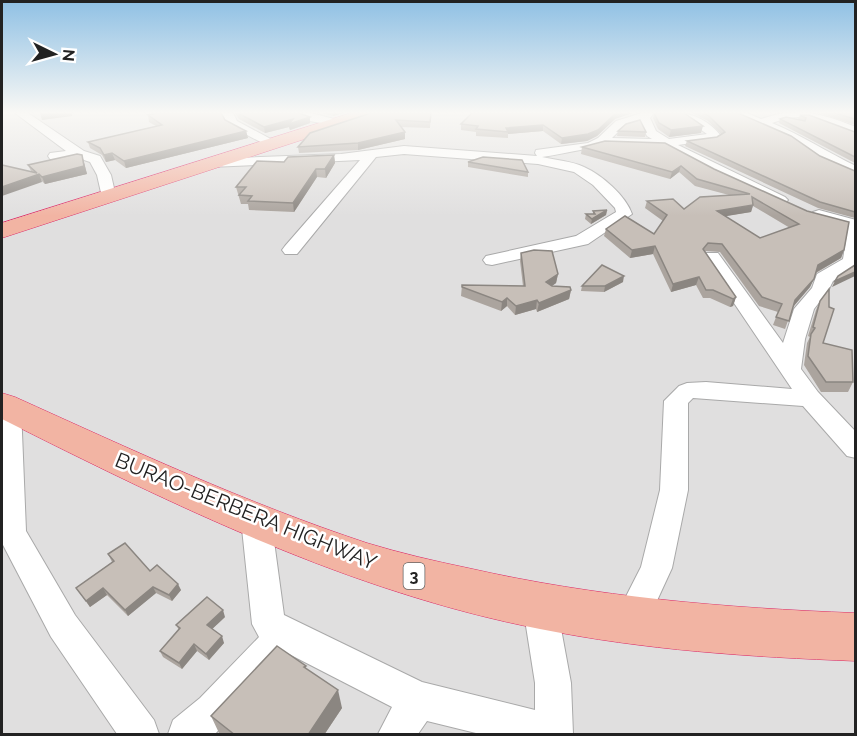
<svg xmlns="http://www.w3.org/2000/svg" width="857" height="736" font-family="Raleway,sans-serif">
	<rect width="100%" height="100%" fill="#f2efe9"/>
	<rect fill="#e0dfdf" x="2" y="113" width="853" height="621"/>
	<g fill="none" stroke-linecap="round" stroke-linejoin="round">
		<defs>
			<g id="minor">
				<path d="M15,113H28L84,151L100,156L111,175L116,197L114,200L109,201L102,197L97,175L90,162L78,158L50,159L48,156L50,153L66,151Z"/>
				<path d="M222,113H233L237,121L280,144L278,147H270L228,125Z"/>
				<path d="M299,113H311L342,121L344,123L338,126L304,120L298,117Z"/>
				<path d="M642,113H654L650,118L656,131L669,139L707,134L677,113C694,113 710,122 721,136L719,139L678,145L785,197L788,200L785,203H775L677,156C642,132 582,151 542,157C555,160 572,161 584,167C602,175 626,196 632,214L588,244L492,265L486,264L483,260L486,256L576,236L616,212L615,208L593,185L574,172L538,164L404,154L376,157L297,254H285L282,250L285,246L360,160L211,167L204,163L211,159L341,154L404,146L537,156L535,153L536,150L588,143L598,138L616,121ZM640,122L647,136L652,139L612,138L624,126Z"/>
				<path d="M731,113H747L761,119C798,106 821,113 856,127V135C818,125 815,108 772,123C801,135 827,152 856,166V175L819,159L790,139Z"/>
				<path d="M819,210L856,220V267L833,281L828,291L814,309L805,339L801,369L818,392L856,432V458L847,456L803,406L693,398L688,403V490L672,568L643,631L631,636L619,631L614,620L641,567L660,490L664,401L679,386L687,383L706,382L792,389L703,257L706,253H718L783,343L794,309L812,288L817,274L843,259L848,228L813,218L811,215L813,212Z"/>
				<path d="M9,400L18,402L21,408L26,531L75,615L154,720L159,734H117L51,637L2,543V402Z"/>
				<path d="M256,507L266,511L271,519L284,615L422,682L535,710V683L523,607L528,596L540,592L552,596L557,607L571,683L573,734H480L427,721L418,734H378L392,707L289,654L215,734H168L173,720L200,698L259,637L252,624L241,519L246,511Z"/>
			</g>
			<g id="trunk">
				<path d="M351,113H377L375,116L2,238V223Z"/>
				<path d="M2,393L15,397C130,449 246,503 367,543C400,553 434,561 468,568C596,597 725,608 856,613V661C750,657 644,650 540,629C350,592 173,505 2,419Z"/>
			</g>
		</defs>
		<use href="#minor" stroke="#a9a9a9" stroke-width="2"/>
		<use href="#trunk" stroke="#dc2a67" stroke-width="1"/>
		<use href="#minor" fill="#fff" fill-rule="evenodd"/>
		<use href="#trunk" fill="#f2b4a3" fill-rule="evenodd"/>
	</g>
	<g fill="#aba49e" fill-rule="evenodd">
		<path d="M235,113H299L310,123L290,130L289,127L265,133L239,119Z"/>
		<path d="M321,113H343L333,116Z"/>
		<path d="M371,113H431L430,128L401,127L405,132V139L358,150L299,153L298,147Z"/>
		<path d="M654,113H684L701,133L669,137L658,129L653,118Z"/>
		<path d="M692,113H738L820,156L855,171V218L818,208L685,146L687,141L717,137L721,134L708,121Z"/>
		<path d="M819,113H855V125Z"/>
		<path d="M148,115L225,120L246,131L248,138L126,168L115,160L106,162L102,155L90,148L88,142L156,126L149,122Z"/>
		<path d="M800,115L855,132V163L779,123L780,119H798Z"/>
		<path d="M615,119L597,136L587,141L561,144L543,131L508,134V138L476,136V132L461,130V124Z"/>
		<path d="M618,131L646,132L645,137L617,136Z"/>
		<path d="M665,143L844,250L841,258L816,273L810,287L793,307L785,329L773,325L778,312L759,306L720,252L706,251L705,252L736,297L733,306L730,307L710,298H703L696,285L671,292L653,254L630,258L604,236L606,229L654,234L663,221L645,208L647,201L684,209L729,195L695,186L679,172L670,179L581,154L582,147ZM753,206L790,228L760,238L725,216L751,212Z"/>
		<path d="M82,155L87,174L45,184L31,171L28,165Z"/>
		<path d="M334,155L335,163L326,178L317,177L294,212L249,210L248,204H241L236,187L284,162Z"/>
		<path d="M468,162L528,172V177L468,167Z"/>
		<path d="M607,210L606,215L591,224L585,219L586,214H593V211Z"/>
		<path d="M521,253L558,274L556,283L552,286L571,290L569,299L537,312L536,309L515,315L507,306L501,311L461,296L462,285L523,286L520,261Z"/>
		<path d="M623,282L604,292L581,291L582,286Z"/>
		<path d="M820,301L823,343L853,382L848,392H821L804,365L807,343L810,337L808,336L816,310Z"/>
		<path d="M108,554L150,571L181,590L172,601L156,593L128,616L107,595L90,607L76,588L112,562Z"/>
		<path d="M225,617L212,629L224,643L209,660L197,651L182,669L163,657L160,651L179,630L176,625Z"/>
		<path d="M306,666V669L342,708L324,735H221L219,733L211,716Z"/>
	</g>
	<g fill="#8b8681">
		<path d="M40,113H72V116L42,120Z"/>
		<path d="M333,113H343L333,116Z"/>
		<path d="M616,113H633L615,119L597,136L587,141L561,144L562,138Z"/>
		<path d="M310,117V123L290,130L289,127L265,133L264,127L293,119Z"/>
		<path d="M543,125V131L508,134V132L506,128Z"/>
		<path d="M703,126L701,133L669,137L671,130Z"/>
		<path d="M246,131L248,138L126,168L124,161Z"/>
		<path d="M405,132V139L358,150V143Z"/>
		<path d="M112,153L115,160L106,162L104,155Z"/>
		<path d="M82,155L87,174L45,184L42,177Z"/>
		<path d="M334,155L335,163L326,178L325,169Z"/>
		<path d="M681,166L679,172L670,179L672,172Z"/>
		<path d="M316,169L317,177L294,212L293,203Z"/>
		<path d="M39,174L42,182L2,196V187Z"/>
		<path d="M753,205L751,212L715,218L717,211Z"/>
		<path d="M607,210L606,215L591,224L592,219Z"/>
		<path d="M655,246L653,254L630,258L632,250Z"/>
		<path d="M844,250L841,258L815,273L818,265Z"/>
		<path d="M855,272V276L832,287L835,281Z"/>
		<path d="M558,274L556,283L545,291L546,282Z"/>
		<path d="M624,276L623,282L604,292L605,286Z"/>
		<path d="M699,277L696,285L671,292L673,284Z"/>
		<path d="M814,279L810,287L792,308L795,300Z"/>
		<path d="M571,290L569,299L537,312L539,303Z"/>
		<path d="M736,297L733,306L730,307L733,299Z"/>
		<path d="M507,298V306L501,311L502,302Z"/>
		<path d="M537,300L536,309L515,315L516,306Z"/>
		<path d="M178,584L181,590L172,601L169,595Z"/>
		<path d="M153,587L156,593L128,616L125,610Z"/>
		<path d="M103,588L107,595L90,607L86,601Z"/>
		<path d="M223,610L225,617L209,632L207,625Z"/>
		<path d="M222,636L224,643L209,660L206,654Z"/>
		<path d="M194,644L197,651L182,669L179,663Z"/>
		<path d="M338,690L342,708L324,735H308Z"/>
	</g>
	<g fill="#c7bfb8" stroke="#8b8681" stroke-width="1.5" fill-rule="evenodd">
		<path d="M158,113H221L225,120L246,131L124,161L112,153L104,155L100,148L88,142L162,125L148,115Z"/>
		<path d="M238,113H299L310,117L289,124L293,119L264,127Z"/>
		<path d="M371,113H431L430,122L396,120L405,132L358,143L298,147L310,133Z"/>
		<path d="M472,113H616L598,130L588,134L562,138L543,125L506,128L508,132L476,129L478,126L461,124Z"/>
		<path d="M654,113H684L703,126L671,130L659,123Z"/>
		<path d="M703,113H738L791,136L820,156L855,171V212L820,202L687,141L717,137L725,132L709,116Z"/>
		<path d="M835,113H855V119Z"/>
		<path d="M800,115H809L855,132V157L780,119L786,117L805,121L806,118Z"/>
		<path d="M640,120L646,132L618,131L626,124Z"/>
		<path d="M605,141L665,143L714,169L807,211L849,222L844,250L818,265L814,279L795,300L789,321L776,317L782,304L762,297L722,244L708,243L703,249L736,297L733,299L713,290H706L699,277L673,284L655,246L632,250L606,229L625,216L654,234L667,215L647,201L673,199L684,209L700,197L750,194L697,179L681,166L672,172L582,147ZM752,197L799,224L760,238L717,211L753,205Z"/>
		<path d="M77,154L82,155L84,166L42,177L39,174L2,187V165L37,173L28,165Z"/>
		<path d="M334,155L325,169H316L293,203L248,201L252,196L239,195L246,187H236L257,161L284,162L288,157Z"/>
		<path d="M483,157L522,160L528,172L468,162Z"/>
		<path d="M607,210L592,219L586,214H595L593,211Z"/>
		<path d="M534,250L552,251L558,274L546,282L552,286L570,287L571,290L539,303L537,300L516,306L507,298L502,302L462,287V285L525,286L521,253Z"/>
		<path d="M602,265L624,276L605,286H582Z"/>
		<path d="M855,265V272L835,281L838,276Z"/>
		<path d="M829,289V307L834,309L823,343L852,350L853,382H826L808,356L811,334L815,328L813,327L820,301Z"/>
		<path d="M125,543L150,571L157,565L178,584L169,595L153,587L125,610L103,588L86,601L76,588L114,561L108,554Z"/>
		<path d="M207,597L223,610L207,625L222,636L206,654L194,644L179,663L160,651L180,628L176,625Z"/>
		<path d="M277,646L306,666L304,667L338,690L308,735H235L211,716Z"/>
	</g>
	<linearGradient id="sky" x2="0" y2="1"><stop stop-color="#8fc0e4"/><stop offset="0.52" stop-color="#f9f8f5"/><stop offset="1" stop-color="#f9f8f5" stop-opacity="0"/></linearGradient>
	<rect width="857" height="216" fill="url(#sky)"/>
	<g text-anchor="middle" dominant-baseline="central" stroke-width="5" stroke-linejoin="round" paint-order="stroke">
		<rect fill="#fff" stroke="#646464" stroke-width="1.5" x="403.5" y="563" width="21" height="26" rx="4.5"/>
		<g font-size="16" font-weight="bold" fill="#222">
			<text x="414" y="576">3</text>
		</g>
		<g font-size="21" fill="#222" stroke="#fff">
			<text transform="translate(246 511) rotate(22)">BURAO-BERBERA HIGHWAY</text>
		</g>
	</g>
	<rect width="857" height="736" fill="none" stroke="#222222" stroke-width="6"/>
	<g transform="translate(54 54) rotate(95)" stroke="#ffffff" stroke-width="4.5" paint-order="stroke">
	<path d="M0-4.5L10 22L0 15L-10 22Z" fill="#222222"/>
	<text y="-9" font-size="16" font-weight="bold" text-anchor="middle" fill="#222222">N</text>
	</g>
</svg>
